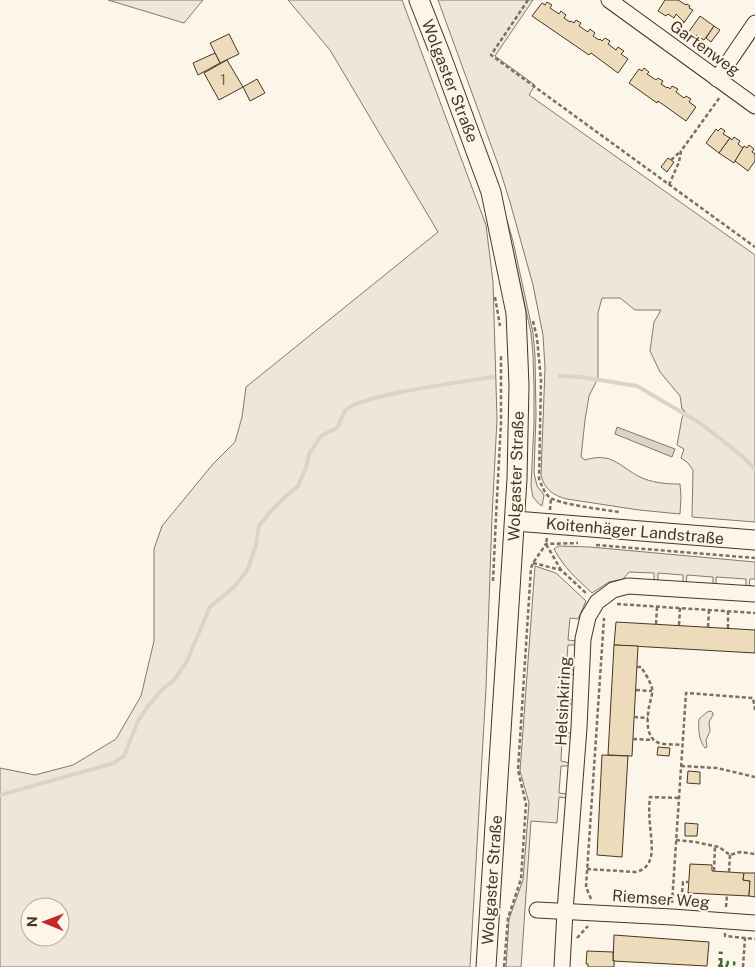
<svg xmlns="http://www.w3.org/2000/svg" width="755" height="967" font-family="'Public Sans',sans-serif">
	<rect width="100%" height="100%" fill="#fbf6e9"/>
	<g fill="#ede6d9" stroke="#887966" fill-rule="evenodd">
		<path d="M108,0H203L184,23Z"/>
		<path d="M288,0H402L486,225L493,282L497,419L492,517L486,688L470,967H0V768L35,775L73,765L116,739L141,696L154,641V549L162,526L213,464L235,442L242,417L246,387L438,232L330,50ZM30,907H60V937H30Z"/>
		<path d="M427,0H429L500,197L513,241L533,333L535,355L536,415L534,473L537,486L544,495L542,506L539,504L533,497L531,486L534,423V388L533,355L531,333L511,242L498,198Z"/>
		<path d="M438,0H533L495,56L535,85L529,95L755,255V522L692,517L693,470L688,463L681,458L684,449L677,445L682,418L685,411L682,409L680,396L660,372L650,351L654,322L661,310H635L620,298H602L598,313V378L589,396L585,420L581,457L585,460C611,452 618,465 638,476C651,483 667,484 680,484L681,497L680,514L639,510L567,499C554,496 544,489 541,475L545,368L543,335L533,285L510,202L499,167Z"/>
		<path d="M558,546L590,547L755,562V579H750L749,587H746V579L716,577V585H713V577L687,575L686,583H683V575L658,573V582L654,581V573L629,572L623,579L609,582L592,593C577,579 564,568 554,549Z"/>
		<path d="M535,566L556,573L586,601L578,619L570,618L568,640L577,641V645H568L566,669L575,670V675L566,674L565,699L573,700V704H564L563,732L571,733V737H562L561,761L570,763L569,766H561L559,793L567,794V798L559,797L557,823L531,821L521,967H506L509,919L523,880L529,803L520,771Z"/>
		<path d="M711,711L713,713V715L709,722L710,731L706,740L707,747L705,748C699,741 698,729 699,719L707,712Z"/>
	</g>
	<path fill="#dcd4c6" stroke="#887966" d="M617,427L675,449L672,457L615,434Z"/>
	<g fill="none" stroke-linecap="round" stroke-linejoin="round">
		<g stroke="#dcd4c6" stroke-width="4">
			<path d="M560,376L581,377L637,386L700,423L742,456L755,469"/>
			<path d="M0,795L114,763L124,756L138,721L148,706L162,690L174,680L186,663L210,607L235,586L248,569L256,545L259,526L269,513L285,497L298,486L306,468L309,454L321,436L337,428C340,423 342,415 345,411C357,395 468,381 493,377"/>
		</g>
	</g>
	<g fill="#ecdcbc" stroke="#4a3520">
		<path d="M665,0H678L686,5L687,4L690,6L689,8L693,10L683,24L684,22L676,14L674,18L668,14L666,16L658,11Z"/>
		<path d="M547,2L552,5L550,8L559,14L561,11L566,15L564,18L570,22L571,21L574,23L576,20L581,23L579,26L588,32L590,29L595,33L593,36L599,40L600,39L602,41L605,38L610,41L608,44L616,50L618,47L624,51L621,54L628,59L618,73L591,53L589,55L532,16L542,3L545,5Z"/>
		<path d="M700,16L714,26L704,40L696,35L694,38L688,33Z"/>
		<path d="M714,26L720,30L711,42L706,38Z"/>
		<path d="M229,34L239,54L220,63L210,43Z"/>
		<path d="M215,53L220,63L198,75L193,63Z"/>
		<path d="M227,60L243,87L219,100L204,73Z"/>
		<path d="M644,68L649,72L647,74L656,80L658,78L663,81L661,84L667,88L668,87L670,89L672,86L678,89L676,92L684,98L686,96L691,99L689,102L696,107L686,121L658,101L657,103L629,83L639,69L642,71Z"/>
		<path d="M257,79L265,93L250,101L243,87Z"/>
		<path d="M721,128L725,131L723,134L730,138L719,153L706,143L716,129L718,131Z"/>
		<path d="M734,137L740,141L738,144L743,148L734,163L719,153L730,138L732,140Z"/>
		<path d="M749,145L754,149L752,152L755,154V161L748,171L735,161L744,146L747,148Z"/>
		<path d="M668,158L674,162L667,172L661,167Z"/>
		<path d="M616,622L755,630V653L614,645Z"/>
		<path d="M614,645L638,646L632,756L608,755Z"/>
		<path d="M658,747L670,748L669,756L657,755Z"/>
		<path d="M602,755L628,756L622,857L597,855Z"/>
		<path d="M688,771L700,772V784L687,783Z"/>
		<path d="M685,823L698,824L697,836H685Z"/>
		<path d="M690,864L712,865V871L744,873L743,880L750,881L749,896L688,893Z"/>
		<path d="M744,873H755V897L749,896L750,881L743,880Z"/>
		<path d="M614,935L709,942L707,966L613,961Z"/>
		<path d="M587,951L613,952V961L614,960V967H588V964H586Z"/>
	</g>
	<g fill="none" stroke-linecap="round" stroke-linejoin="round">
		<defs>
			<g id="minor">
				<path d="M609,0L755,106"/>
				<path d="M717,79L755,23"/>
				<path d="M537,910L672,917L755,923"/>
				<path d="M562,967L565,911L579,728L583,639L588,617L597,602L613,590L628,586L755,594"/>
			</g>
			<g id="major">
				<path d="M419,0L441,56L491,192L516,313L519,385L517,479L486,967"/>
				<path d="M515,521L755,540"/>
			</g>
		</defs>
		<use href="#minor" stroke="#4a3520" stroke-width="17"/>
		<use href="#major" stroke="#4a3520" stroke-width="21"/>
		<g stroke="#7f6f5c" stroke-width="2.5" stroke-dasharray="4 2.5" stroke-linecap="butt">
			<path d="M528,0L491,55L755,247"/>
			<path d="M671,160L680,152"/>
			<path d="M669,185L679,162L681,151L720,97"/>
			<path d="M495,297L500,326"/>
			<path d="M533,321L537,338L541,380L539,479C542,486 544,492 549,497C557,504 606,510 619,512"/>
			<path d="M550,510L551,498"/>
			<path d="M547,538L546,544L561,570"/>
			<path d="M596,545L755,558"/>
			<path d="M533,563L561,570L587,594"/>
			<path d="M493,581L496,517L501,422V356"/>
			<path d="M617,604L755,613"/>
			<path d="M656,624L657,607"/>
			<path d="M679,625L680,608"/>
			<path d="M708,627L709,610"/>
			<path d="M728,628V611"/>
			<path d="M755,630V629"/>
			<path d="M637,667H641C645,673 650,681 652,688C653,695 650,701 649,707C647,718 645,738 659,743C666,745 675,744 682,745"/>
			<path d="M636,690L652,691"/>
			<path d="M634,717L648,718"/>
			<path d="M633,739L653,740"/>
			<path d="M681,766L717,768L755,777"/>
			<path d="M676,840L695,842L719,847L730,855L740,852L755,854"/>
			<path d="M587,869L635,872C658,868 651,841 650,825C649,815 649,806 650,797L679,798"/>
			<path d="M714,871L715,846"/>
			<path d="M729,872L730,855"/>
			<path d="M591,899L586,887L604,618"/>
			<path d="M672,903L686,693L753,698L755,710"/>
			<path d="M681,905L683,882H689"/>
			<path d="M726,907L727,895"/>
			<path d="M725,933V936L755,939"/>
			<path d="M577,938L588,926"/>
			<path d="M504,967L508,918L521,879L526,804L518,770L531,568L533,563L546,544L578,543"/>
			<path d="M743,967L745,938"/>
		</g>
		<use href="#minor" stroke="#fbf6e9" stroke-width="15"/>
		<use href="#major" stroke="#fbf6e9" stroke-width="19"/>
		<g stroke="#436837" stroke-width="4" stroke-dasharray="2.5 4" stroke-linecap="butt">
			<path d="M720,962L739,964"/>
			<path d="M720,967L721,948"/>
			<path d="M721,967V965L731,967"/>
		</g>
	</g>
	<g text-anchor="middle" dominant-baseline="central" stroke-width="4" stroke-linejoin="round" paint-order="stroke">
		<g font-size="14" fill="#725f47">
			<text x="223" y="80">1</text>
		</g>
		<g font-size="16" fill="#4a3520" stroke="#fbf6e9">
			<text transform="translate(705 48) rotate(36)">Gartenweg</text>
			<text transform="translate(450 81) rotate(69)">Wolgaster Straße</text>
			<text transform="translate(516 476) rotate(-88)">Wolgaster Straße</text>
			<text transform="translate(635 531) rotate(5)">Koitenhäger Landstraße</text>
			<text transform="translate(563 701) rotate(-87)">Helsinkiring</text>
			<text transform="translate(492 880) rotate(-86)">Wolgaster Straße</text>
			<text transform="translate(661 899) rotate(4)">Riemser Weg</text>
		</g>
	</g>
	<g transform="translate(45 922) rotate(271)"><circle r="24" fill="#fbf6e9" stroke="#b4a999"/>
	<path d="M0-4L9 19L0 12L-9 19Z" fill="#c62828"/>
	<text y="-8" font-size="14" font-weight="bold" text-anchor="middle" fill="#4a3520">N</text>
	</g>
</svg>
